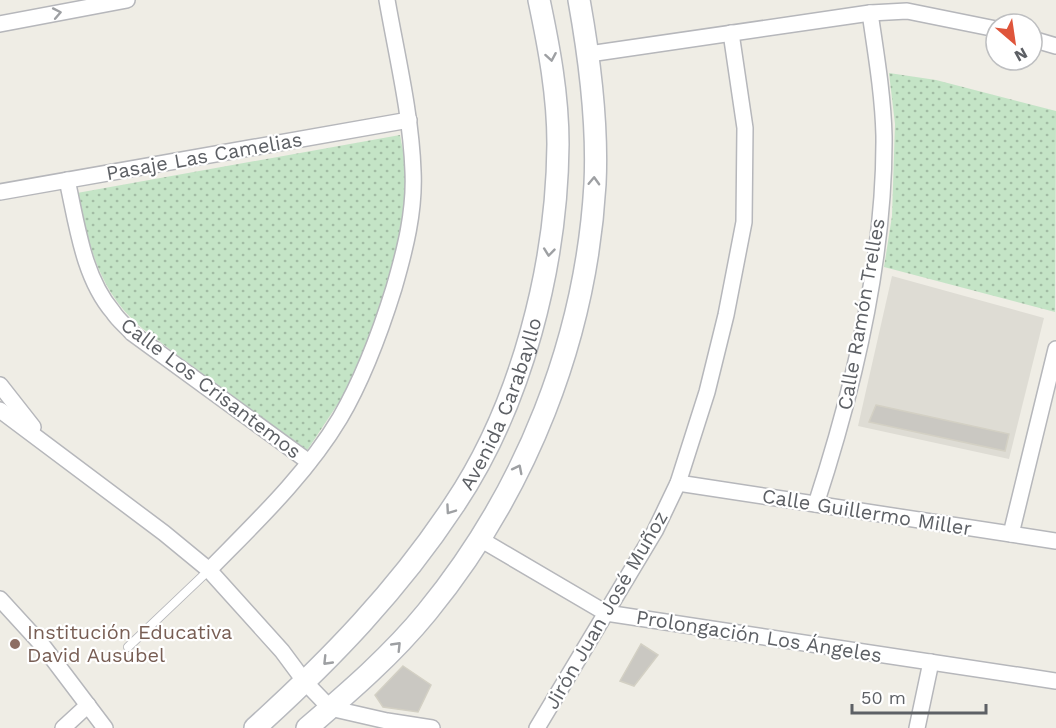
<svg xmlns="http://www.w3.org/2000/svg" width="1056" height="728" font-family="'Work Sans',sans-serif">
	<defs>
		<pattern id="park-dots" width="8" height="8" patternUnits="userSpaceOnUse" patternTransform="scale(1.5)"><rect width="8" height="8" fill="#c4e4c6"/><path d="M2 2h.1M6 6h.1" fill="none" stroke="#a2bca4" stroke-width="1.8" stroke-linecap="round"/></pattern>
	</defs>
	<rect width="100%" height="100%" fill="#efede5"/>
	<path fill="#dedcd4" d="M892,276L1044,318L1009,459L858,426Z"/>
	<g fill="url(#park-dots)">
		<path d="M889,73L936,80L1056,111L1055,312L884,267L892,216L895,124Z"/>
		<path d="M400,135L406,166L407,209L391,272L375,324L349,387L306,452L143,329C98,291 90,247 77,193Z"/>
	</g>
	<g fill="#cac8c2" stroke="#d3d0c4" stroke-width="1.5">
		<path d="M876,405L1009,434L1005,451L869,422Z"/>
		<path d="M641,644L658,655L634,686L620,681Z"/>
		<path d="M403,666L431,685L418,712L383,707L375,695Z"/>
	</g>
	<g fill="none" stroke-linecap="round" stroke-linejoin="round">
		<defs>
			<path id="lane" d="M128,647L209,570"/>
			<g id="street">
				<path d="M0,24L127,0"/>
				<path d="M1032,39L1056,46"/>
				<path d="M589,54L870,13L907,11L996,29"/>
				<path d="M67,180C77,224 83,277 113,312C118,320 126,326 132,333L309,462"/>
				<path d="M0,192L409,120"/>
				<path d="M0,385L33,427"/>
				<path d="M0,410L164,533L209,570L282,651L305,682L330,708L387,721L432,728"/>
				<path d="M678,483L1056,541"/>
				<path d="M816,504C854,388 885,259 884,136C883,95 876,54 870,13"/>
				<path d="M1011,534L1056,349"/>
				<path d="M480,539L606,613L1056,681"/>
				<path d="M209,570C255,523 306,475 340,418C364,377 380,333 394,288C405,250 415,211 413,171C411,114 397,57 387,0"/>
				<path d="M0,599L43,646L105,728"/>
				<path d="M63,728L88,705"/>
				<path d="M537,728L655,531L678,483L707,392L726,315L744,222L745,128L731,33"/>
				<path d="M917,728L931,662"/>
			</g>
			<g id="secondary">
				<path id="s1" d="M255,728C330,660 398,590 454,505C522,404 557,265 558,144C558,95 549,47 539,0"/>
				<path d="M307,728C349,692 392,655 427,612C526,491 586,340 595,184C598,123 590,61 579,0"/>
			</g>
		</defs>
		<use href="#lane" stroke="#b6b7bb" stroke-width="10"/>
		<use href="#street" stroke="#b6b7bb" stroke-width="18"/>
		<use href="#secondary" stroke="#b7b9be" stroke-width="24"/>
		<use href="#lane" stroke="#fff" stroke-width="8"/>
		<use href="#street" stroke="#fff" stroke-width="15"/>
		<use href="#secondary" stroke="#fff" stroke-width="21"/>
	</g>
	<defs><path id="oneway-chevron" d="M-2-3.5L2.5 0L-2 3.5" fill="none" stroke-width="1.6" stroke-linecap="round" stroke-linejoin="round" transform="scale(1.5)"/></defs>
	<g stroke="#9ea0a3">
		<use href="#oneway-chevron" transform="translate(57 13) rotate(-11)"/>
		<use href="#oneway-chevron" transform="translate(551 57) rotate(80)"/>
		<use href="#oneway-chevron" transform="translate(594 181) rotate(-88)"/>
		<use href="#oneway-chevron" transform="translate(549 252) rotate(96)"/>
		<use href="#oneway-chevron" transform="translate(518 469) rotate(-63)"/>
		<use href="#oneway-chevron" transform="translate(450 510) rotate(125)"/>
		<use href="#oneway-chevron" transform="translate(397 646) rotate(-46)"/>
		<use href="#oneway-chevron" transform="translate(327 661) rotate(134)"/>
	</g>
	<circle fill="#8d6e63" stroke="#fff" stroke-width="2" cx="15" cy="644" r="6"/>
	<g text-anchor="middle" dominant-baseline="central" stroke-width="4.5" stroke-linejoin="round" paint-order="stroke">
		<g font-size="20" fill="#5d6065" stroke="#fff">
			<text transform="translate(204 156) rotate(-10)">Pasaje Las Camelias</text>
			<text transform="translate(861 314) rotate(-80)">Calle Ramón Trelles</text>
			<text transform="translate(211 388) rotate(37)">Calle Los Crisantemos</text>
			<text stroke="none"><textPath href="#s1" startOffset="412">Avenida Carabayllo</textPath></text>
			<text transform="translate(867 512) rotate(9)">Calle Guillermo Miller</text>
			<text transform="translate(606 610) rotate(-60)">Jirón Juan José Muñoz</text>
			<text transform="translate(759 636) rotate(9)">Prolongación Los Ángeles</text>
		</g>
		<g font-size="20" fill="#785e54" stroke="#fff" text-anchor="start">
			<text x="27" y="632">Institución Educativa<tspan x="27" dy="23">David Ausubel</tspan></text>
		</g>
	</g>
	<g transform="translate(1014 42) rotate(151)"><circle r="28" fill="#ffffff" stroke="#bebfc1" stroke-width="1.5"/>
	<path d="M0-4.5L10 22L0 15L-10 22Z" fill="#df553b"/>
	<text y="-9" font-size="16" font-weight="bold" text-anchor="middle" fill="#5d6065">N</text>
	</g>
	<path d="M852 704v9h134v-9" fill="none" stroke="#5d6065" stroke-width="3"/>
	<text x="861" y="704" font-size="18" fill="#5d6065" stroke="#ffffff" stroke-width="4.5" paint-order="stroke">50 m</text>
</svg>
